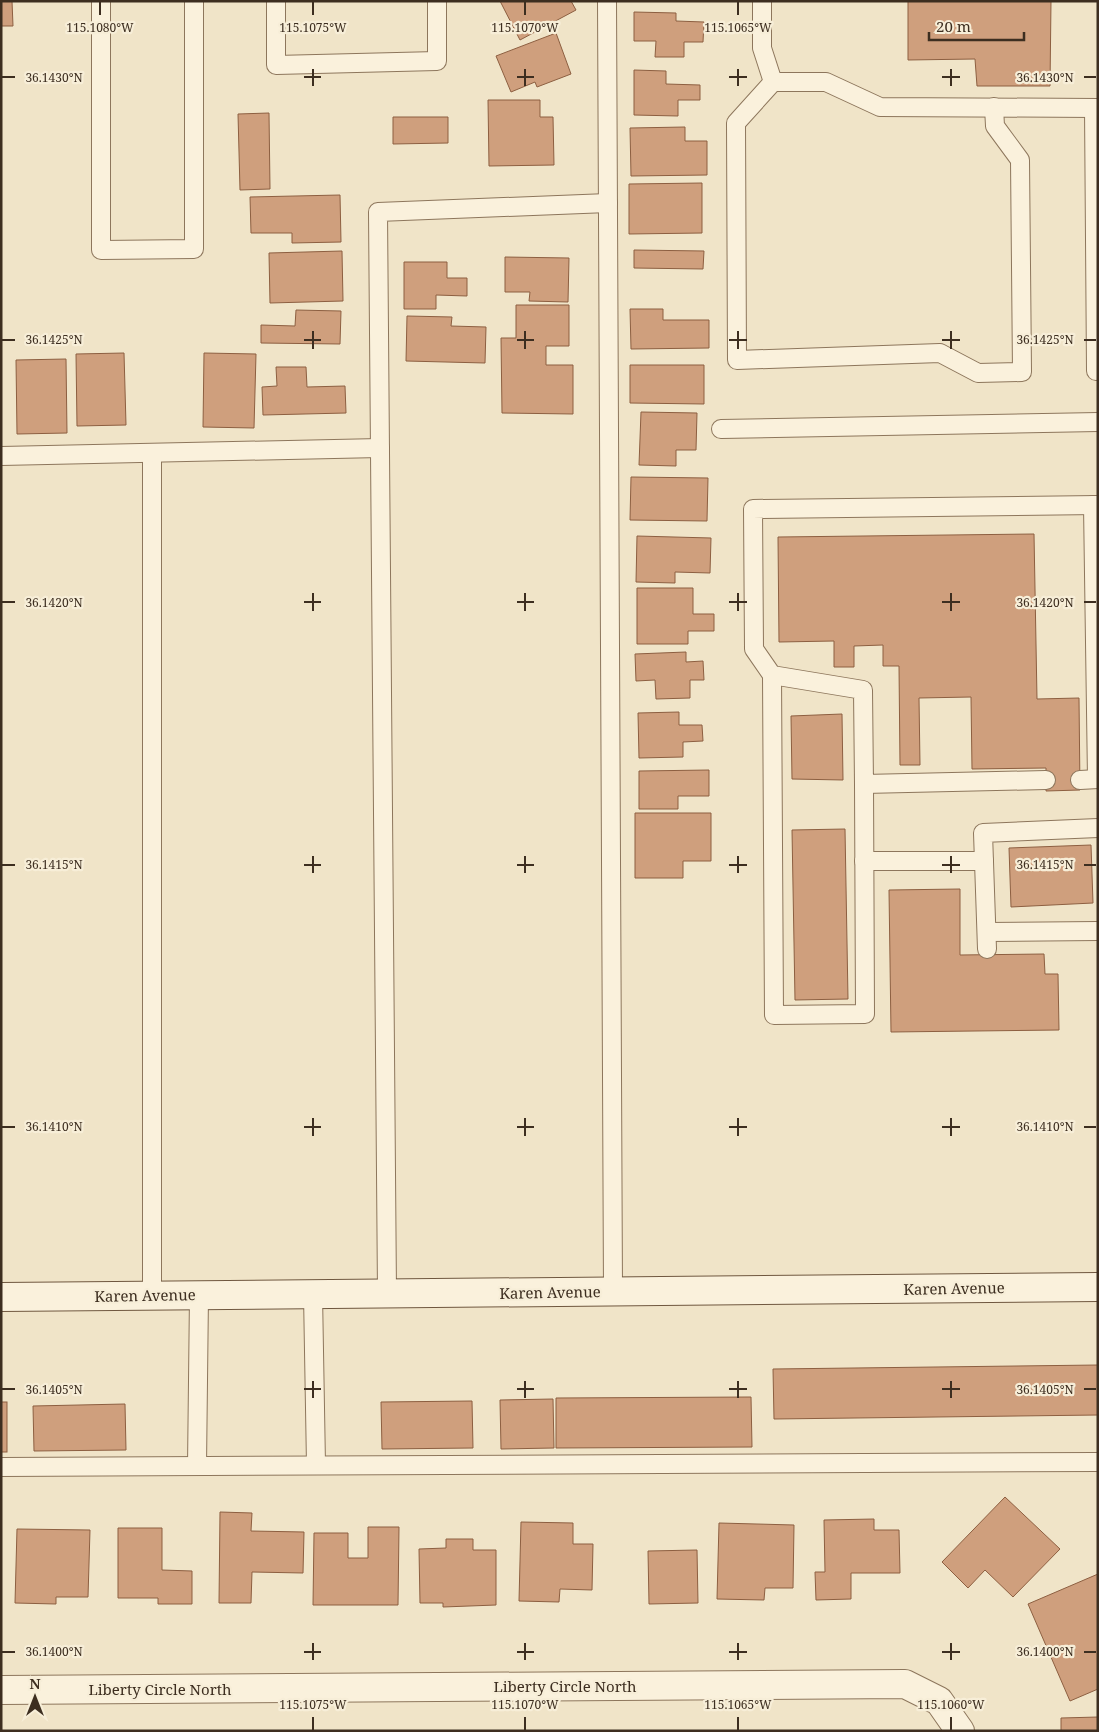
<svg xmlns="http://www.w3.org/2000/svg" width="1099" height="1732" font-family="'Noto Serif',serif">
	<rect width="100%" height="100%" fill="#f0e4c8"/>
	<g fill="#cf9f7d" stroke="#8d5f41">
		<path d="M1,1H12L13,26H1Z"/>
		<path d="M500,1H571L576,10L520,40Z"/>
		<path d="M908,1H1051L1050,86H977L975,59L908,60Z"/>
		<path d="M634,12L676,13V21L704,22L703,42H684V57H655L656,41H634Z"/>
		<path d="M556,33L571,74L537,87L535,82L511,92L496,56Z"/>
		<path d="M634,70L666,71V84L700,85V100H678V116L634,115Z"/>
		<path d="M488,100H540V117H553L554,165L489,166Z"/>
		<path d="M269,113L270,189L240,190L238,114Z"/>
		<path d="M393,117H448V143L393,144Z"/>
		<path d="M685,127V141H707V175L631,176L630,128Z"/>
		<path d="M702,183V233L629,234V184Z"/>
		<path d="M340,195L341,242L292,243V233H251L250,197Z"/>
		<path d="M634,250L704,251L703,269L634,268Z"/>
		<path d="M342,251L343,301L270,303L269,253Z"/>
		<path d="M505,257L569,258L568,302L529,301L530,292H505Z"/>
		<path d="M404,262H447V278H467V296L436,295V309H404Z"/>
		<path d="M516,305H569V346H546V365H573V414L502,413L501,338H516Z"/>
		<path d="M630,309H663V320H709V348L631,349Z"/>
		<path d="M296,310L341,311L340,344L261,343V325L295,326Z"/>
		<path d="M407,316L452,317L451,326L486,327L485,363L406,361Z"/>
		<path d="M124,353L126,425L77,426L76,354Z"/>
		<path d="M204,353L256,354L254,428L203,427Z"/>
		<path d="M66,359L67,433L17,434L16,360Z"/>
		<path d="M630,365H704V404L630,403Z"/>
		<path d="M276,367H306L307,387L345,386L346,413L263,415L262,387L277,386Z"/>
		<path d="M641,412L697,413L696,450H676V466L639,465Z"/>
		<path d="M631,477L708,478L707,521L630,520Z"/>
		<path d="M1034,534L1037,699L1079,698L1080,790L1046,791V768L972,769L971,697L919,698L920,765H900L899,666H883V645L854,646V667H834V641L779,642L778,537Z"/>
		<path d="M637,536L711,538L710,573L675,572V583L636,582Z"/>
		<path d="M637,588H693V614H714V631H688V644H637Z"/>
		<path d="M686,652V662L703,661L704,680H690V698L656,699L655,680L636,681L635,654Z"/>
		<path d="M679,712V725H702L703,741L683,742V757L639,758L638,713Z"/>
		<path d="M842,714L843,780L792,779L791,716Z"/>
		<path d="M709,770V796H678V809H639V771Z"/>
		<path d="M635,813H711V861H683V878H635Z"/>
		<path d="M845,829L848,999L795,1000L792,830Z"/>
		<path d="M1091,845L1093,903L1011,907L1009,848Z"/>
		<path d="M960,889V955L1044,954L1045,974H1058L1059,1030L891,1032L889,890Z"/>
		<path d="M1098,1365V1415L774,1419L773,1369Z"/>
		<path d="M751,1397L752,1447L556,1448V1398Z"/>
		<path d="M553,1399L554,1448L501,1449L500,1400Z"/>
		<path d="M472,1401L473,1448L382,1449L381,1402Z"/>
		<rect x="1" y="1402" width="6" height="50"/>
		<path d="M125,1404L126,1450L34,1451L33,1406Z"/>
		<path d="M1005,1497L1060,1549L1013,1597L985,1570L968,1588L942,1562Z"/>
		<path d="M220,1512L252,1513L251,1531L304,1532L303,1573L252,1572L251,1603H219Z"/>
		<path d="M874,1519V1530H899L900,1573H851V1599L816,1600L815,1572H825L824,1520Z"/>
		<path d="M521,1522L573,1523V1544H593L592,1590L560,1589L559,1602L519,1601Z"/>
		<path d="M719,1523L794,1525L793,1588H765L764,1600L717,1599Z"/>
		<path d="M368,1527H399L398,1605H313L314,1533H348V1558H368Z"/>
		<path d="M118,1528H162V1570L192,1571V1604H158V1598H118Z"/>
		<path d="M17,1529L90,1530L88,1597H56V1604L15,1603Z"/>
		<path d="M446,1539H473V1550H496V1605L443,1607V1603H420L419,1549L446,1548Z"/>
		<path d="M697,1550L698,1603L649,1604L648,1551Z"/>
		<path d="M1098,1574V1689L1070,1701L1028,1604Z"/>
		<path d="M1098,1717V1731H1061V1718Z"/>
	</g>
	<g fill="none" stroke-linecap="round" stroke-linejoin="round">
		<defs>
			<g id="lane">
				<path d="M101,1V250L194,249V1"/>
				<path d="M276,1V65L437,61V1"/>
				<path d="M607,1L613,1291"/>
				<path d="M762,1V48L773,82H826L880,107L1098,108"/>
				<path d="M773,82L736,123L737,360L940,353L978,373L1022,372L1020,160L995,126L994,107"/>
				<path d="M1094,108L1096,371"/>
				<path d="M721,429L1098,422"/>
				<path d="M152,453V1295"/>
				<path d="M1,456L380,448"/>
				<path d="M1093,505L1097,779"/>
				<path d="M772,675L774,1015L865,1014L864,784"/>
				<path d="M1046,780L864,784L863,690L772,675L754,649L753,509L1098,505"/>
				<path d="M1080,780L1098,779"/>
				<path d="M864,861H984"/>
				<path d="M987,932L1098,931"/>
				<path d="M987,949L983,833L1098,828"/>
				<path d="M387,1293L378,212L608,203"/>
				<path d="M313,1294L316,1465"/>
				<path d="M197,1466L199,1295"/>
				<path d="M1,1467L1098,1462"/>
			</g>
			<path id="street" d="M1,1690L905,1684L939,1701L960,1731"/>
			<path id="secondary" d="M1,1297L1098,1287"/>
		</defs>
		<use href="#lane" stroke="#8d765c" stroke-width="20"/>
		<use href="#street" stroke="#8d765c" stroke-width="30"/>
		<use href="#secondary" stroke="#6f573f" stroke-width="30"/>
		<use href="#lane" stroke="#faf1dc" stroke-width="18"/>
		<use href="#street" stroke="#faf1dc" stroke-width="28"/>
		<use href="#secondary" stroke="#faf1dc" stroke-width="28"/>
	</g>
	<path fill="none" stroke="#3d2e20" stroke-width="2" d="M100,2V15M313,2V15M525,2V15M738,2V15M313,69V86M525,69V86M738,69V86M951,69V86M2,77H15M304,77H321M517,77H534M729,77H747M942,77H960M1084,77H1096M313,331V349M525,331V349M738,331V349M951,331V349M2,340H15M304,340H321M517,340H534M729,340H747M942,340H960M1084,340H1096M313,593V611M525,593V611M738,593V611M951,593V611M2,602H15M304,602H321M517,602H534M729,602H747M942,602H960M1084,602H1096M313,856V873M525,856V873M738,856V873M951,856V873M2,865H15M304,865H321M517,865H534M729,865H747M942,865H960M1084,865H1096M313,1118V1136M525,1118V1136M738,1118V1136M951,1118V1136M2,1127H15M304,1127H321M517,1127H534M729,1127H747M942,1127H960M1084,1127H1096M313,1381V1398M525,1381V1398M738,1381V1398M951,1381V1398M2,1389H15M304,1389H321M517,1389H534M729,1389H747M942,1389H960M1084,1389H1096M313,1643V1660M525,1643V1660M738,1643V1660M951,1643V1660M2,1652H15M304,1652H321M517,1652H534M729,1652H747M942,1652H960M1084,1652H1096M313,1717V1730M525,1717V1730M738,1717V1730M951,1717V1730"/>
	<g text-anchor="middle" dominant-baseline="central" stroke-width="4.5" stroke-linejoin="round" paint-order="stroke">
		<g font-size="15" fill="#3d2e20" stroke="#f7eed8">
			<text transform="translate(954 1288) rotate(-1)">Karen Avenue</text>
			<text transform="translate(550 1292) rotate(-1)">Karen Avenue</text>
			<text transform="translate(145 1295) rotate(-1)">Karen Avenue</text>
			<text x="565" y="1686">Liberty Circle North</text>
			<text x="160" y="1689">Liberty Circle North</text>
		</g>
	</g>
	<g font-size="12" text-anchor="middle" fill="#3d2e20" stroke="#f7eed8" stroke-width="4.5" stroke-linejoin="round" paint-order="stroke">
		<text x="100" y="32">115.1080°W</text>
		<text x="313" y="32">115.1075°W</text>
		<text x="525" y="32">115.1070°W</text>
		<text x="738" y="32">115.1065°W</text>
		<text x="54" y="82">36.1430°N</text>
		<text x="1045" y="82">36.1430°N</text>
		<text x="54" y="344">36.1425°N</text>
		<text x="1045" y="344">36.1425°N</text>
		<text x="54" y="607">36.1420°N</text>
		<text x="1045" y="607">36.1420°N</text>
		<text x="54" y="869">36.1415°N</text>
		<text x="1045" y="869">36.1415°N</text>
		<text x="54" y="1131">36.1410°N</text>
		<text x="1045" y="1131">36.1410°N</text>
		<text x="54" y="1394">36.1405°N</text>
		<text x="1045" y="1394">36.1405°N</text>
		<text x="54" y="1656">36.1400°N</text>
		<text x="1045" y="1656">36.1400°N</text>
		<text x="313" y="1709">115.1075°W</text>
		<text x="525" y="1709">115.1070°W</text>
		<text x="738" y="1709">115.1065°W</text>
		<text x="951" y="1709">115.1060°W</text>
	</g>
	<rect width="1099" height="1732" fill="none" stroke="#3d2e20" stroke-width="5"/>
	<g transform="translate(35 1697)" stroke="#f7eed8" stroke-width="4" paint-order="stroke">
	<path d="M0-4L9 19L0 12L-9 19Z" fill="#3d2e20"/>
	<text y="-8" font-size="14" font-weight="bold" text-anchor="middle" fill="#3d2e20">N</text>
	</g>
	<path d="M929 32v8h95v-8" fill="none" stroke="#3d2e20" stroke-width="2.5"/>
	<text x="936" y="32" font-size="15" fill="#3d2e20" stroke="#f7eed8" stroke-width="4" paint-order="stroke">20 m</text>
</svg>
